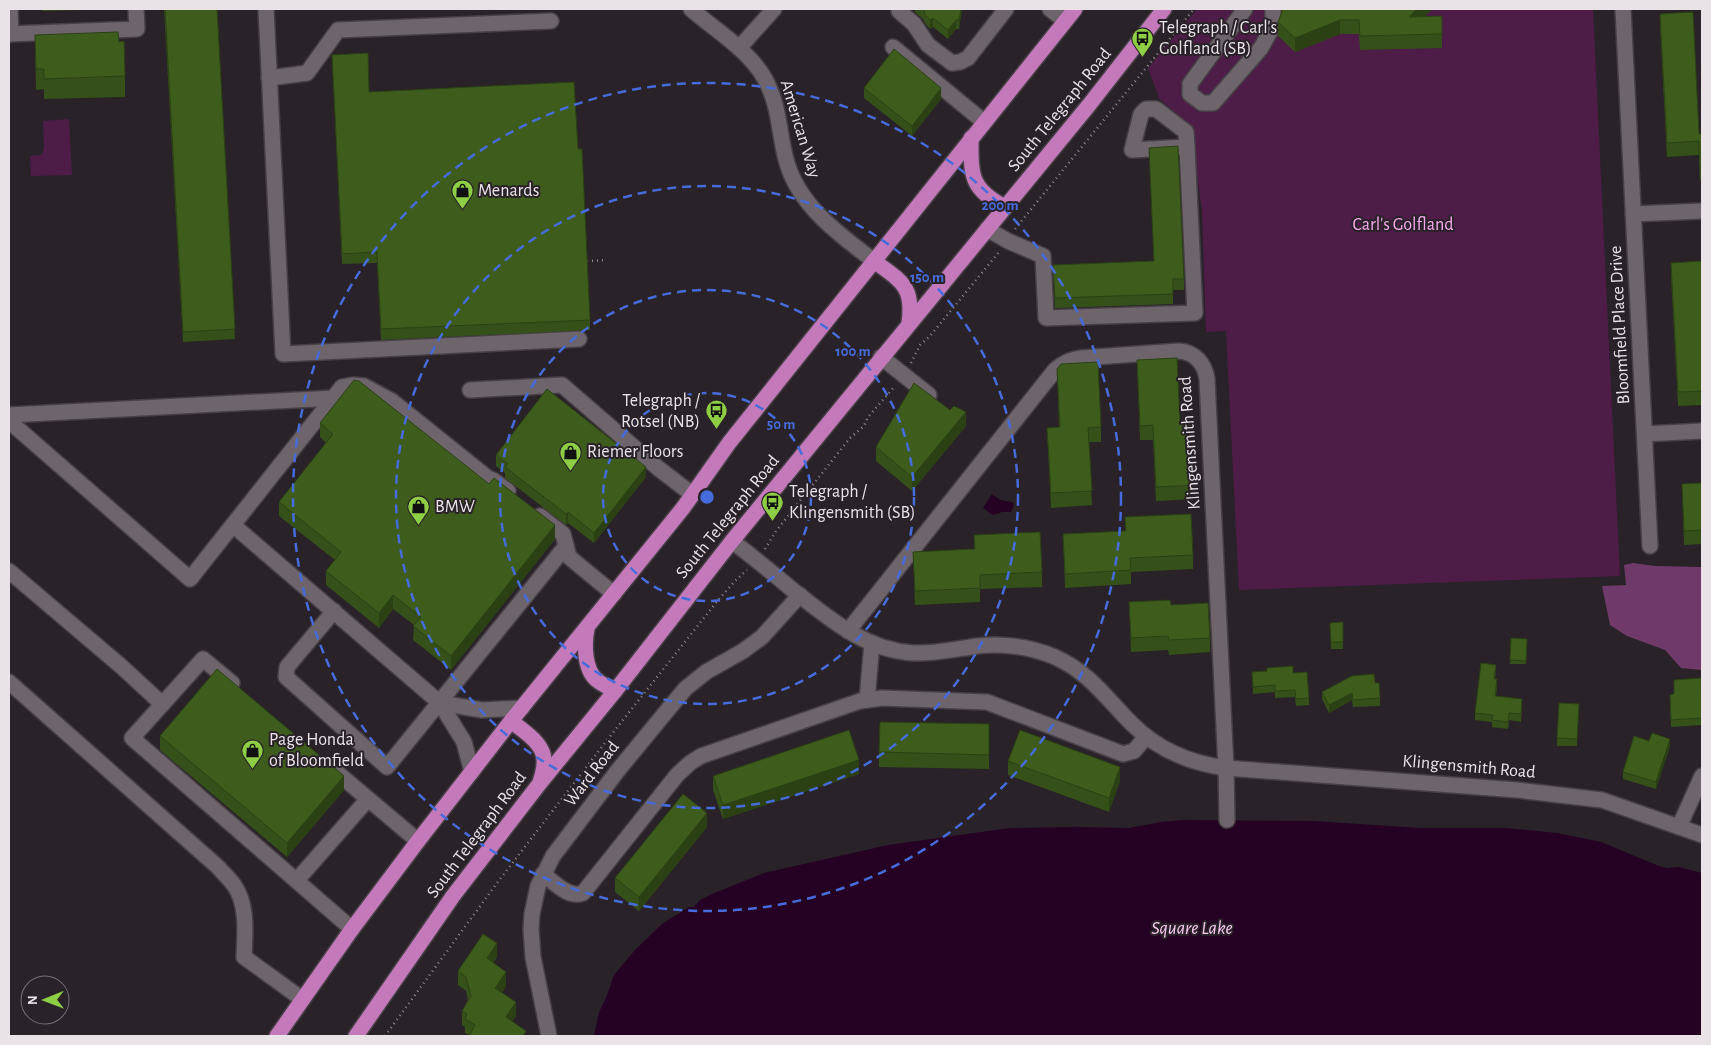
<svg xmlns="http://www.w3.org/2000/svg" width="1711" height="1045" font-family="'Alegreya Sans',sans-serif">
	<rect width="100%" height="100%" fill="#292228"/>
	<g fill="#4d1d48">
		<path d="M1197,9H1593L1620,576L1239,590L1226,331L1206,332L1202,212L1191,127L1159,98L1148,68Z"/>
		<path d="M69,119L72,175L31,176L30,156L42,155L44,148L43,121Z"/>
	</g>
	<path fill="#6f3a69" d="M1633,563L1655,566L1702,567V670L1681,668L1665,650L1627,636L1610,625L1602,586L1626,585L1624,565Z"/>
	<g fill="#250223">
		<path d="M992,494L1000,500L1012,502L1014,505L1011,512H1002L993,515L983,508Z"/>
		<path d="M1183,820L1314,821L1419,828H1505L1557,833L1601,842L1659,866L1667,868L1679,867L1702,873V1036H594L599,1012L606,998L614,975L635,950L662,924L689,907H694L700,900L712,894L764,873L888,845L1010,828L1077,827L1129,828L1161,822Z"/>
	</g>
	<g fill="none" stroke-linecap="round" stroke-linejoin="round">
		<defs>
			<g id="minor">
				<path d="M10,9L11,34"/>
				<path d="M266,9L283,354L579,339"/>
				<path d="M691,9C716,31 748,49 765,79C781,109 778,133 787,163C800,207 840,235 874,261"/>
				<path d="M1050,9L1065,21"/>
				<path d="M1245,9L1190,84V94L1202,103H1213L1261,48L1273,26V9"/>
				<path d="M1623,9L1650,546"/>
				<path d="M899,11L914,24L928,45L952,63L960,62L968,58L1006,9"/>
				<path d="M9,34L137,29L136,9"/>
				<path d="M893,47L984,122"/>
				<path d="M739,48L774,9"/>
				<path d="M269,78L307,73L338,30L551,21"/>
				<path d="M1146,109H1156L1186,132L1187,147L1132,150L1141,114Z"/>
				<path d="M1633,214L1702,211"/>
				<path d="M987,229L1008,241L1043,256L1046,318L1195,313L1187,147"/>
				<path d="M881,357L929,395"/>
				<path d="M470,390L562,385L658,468L693,495"/>
				<path d="M9,415L334,398"/>
				<path d="M9,421L190,579L342,387L353,385L364,386L392,401L488,478L493,480L508,491"/>
				<path d="M1645,434L1702,431"/>
				<path d="M540,516L563,534L569,557L614,594"/>
				<path d="M233,525L440,703L464,742L472,772"/>
				<path d="M732,541C753,557 774,574 794,591C830,619 865,650 913,653C935,654 956,649 977,646C1004,643 1031,647 1055,657C1090,673 1106,698 1132,724C1158,750 1189,763 1226,768L1517,790L1602,800L1702,835"/>
				<path d="M9,571L122,667L162,704"/>
				<path d="M334,611L287,667L286,677L387,767L566,546"/>
				<path d="M848,631L1055,370C1063,363 1070,359 1081,358L1179,351C1195,352 1205,364 1207,379L1226,768L1227,820"/>
				<path d="M9,682L218,867C223,873 229,878 234,885C248,905 245,933 244,957L302,999"/>
				<path d="M232,683L203,659L132,738L352,929"/>
				<path d="M867,700L872,643"/>
				<path d="M440,703L482,710L522,708"/>
				<path d="M328,765L418,841"/>
				<path d="M1679,827L1702,776"/>
				<path d="M543,874C554,882 569,899 583,893L677,775L690,763L701,756L860,701L882,698L987,702L1123,754L1134,751L1146,737"/>
				<path d="M297,880L368,799"/>
				<path d="M549,1036L533,957L531,929L532,914L538,886L553,856L619,769L685,689L706,672L743,651L762,637L800,595"/>
			</g>
			<g id="highway">
				<path d="M971,138C971,175 970,189 1005,207"/>
				<path d="M874,261C901,281 914,286 909,323"/>
				<path d="M587,629C584,644 584,671 598,681C603,685 610,688 615,691"/>
				<path d="M511,721C523,731 546,744 544,763C544,769 542,776 540,782"/>
				<path d="M277,1036L352,929L418,841L511,721L683,508L729,443L1075,9"/>
				<path d="M356,1036L453,896L540,783L615,691L732,541L1089,105L1164,9"/>
			</g>
		</defs>
		<use href="#minor" stroke="#463f45" stroke-width="18"/>
		<use href="#highway" stroke="#463f45" stroke-width="18"/>
		<g stroke="#908a8f" stroke-width="2.5" stroke-dasharray="1 4" stroke-linecap="butt">
			<path d="M1015,229L1194,9"/>
			<path d="M587,261L607,260"/>
			<path d="M911,363L920,345L930,336L999,252"/>
			<path d="M765,549L776,531L850,438L864,426L868,417L895,386"/>
			<path d="M385,1036L497,883L611,735L719,599L735,581L747,570"/>
		</g>
		<use href="#minor" stroke="#6d646c" stroke-width="15"/>
		<use href="#highway" stroke="#c479bb" stroke-width="15"/>
	</g>
	<g fill="#355019">
		<path d="M42,9H122L42,11Z"/>
		<path d="M164,9H217L235,339L183,342Z"/>
		<path d="M915,9H962L959,29H956L948,39L933,27L930,29L924,22V20L915,12Z"/>
		<path d="M1282,9H1433L1424,16H1442V48L1360,50L1359,34H1340L1295,52L1278,36V22L1282,12Z"/>
		<path d="M1660,14L1699,134L1702,133V180L1700,181L1699,155L1667,157L1660,28Z"/>
		<path d="M35,35L119,42L125,76V97L44,99V89L36,90Z"/>
		<path d="M332,55L369,92L578,149L590,320V330L381,340L377,263L342,264Z"/>
		<path d="M864,88L941,99L912,136L864,98Z"/>
		<path d="M1149,148L1184,279V290H1173V304L1055,308L1053,265L1154,261Z"/>
		<path d="M1702,261V405L1678,406L1671,277V263Z"/>
		<path d="M1137,360L1180,421L1196,485V499L1156,501L1153,440H1140Z"/>
		<path d="M1057,369L1101,427V442H1089L1092,505L1051,508L1047,428L1059,427Z"/>
		<path d="M320,423L555,539L451,670L413,640L414,625L393,609L379,628L326,585V571L335,560L279,516V502L326,443L320,437Z"/>
		<path d="M966,426L912,491L876,461V447Z"/>
		<path d="M496,455L646,477L594,543L568,523L566,525L505,478V473L496,466Z"/>
		<path d="M1702,483V544L1684,545L1682,484Z"/>
		<path d="M1125,517L1193,555V569L1131,572V584L1065,588L1063,534L1125,531Z"/>
		<path d="M974,535L1042,572V587L980,589V602L915,605L913,552L974,549Z"/>
		<path d="M1129,602L1171,605L1210,638V652L1169,655L1168,650L1131,652Z"/>
		<path d="M1343,622V649H1331L1330,623Z"/>
		<path d="M1511,638L1527,639L1526,664H1510Z"/>
		<path d="M1252,672L1293,673L1309,698V705L1296,706L1295,697L1275,698V692L1253,694Z"/>
		<path d="M1496,672L1495,679L1497,686L1496,696L1522,706L1521,722L1509,720L1508,729L1492,727V722L1475,720V713Z"/>
		<path d="M1375,683L1380,698V706L1353,707L1352,700L1329,713L1322,699V692Z"/>
		<path d="M1674,694L1702,709V725L1671,727L1670,695Z"/>
		<path d="M1579,704L1577,746H1557V738Z"/>
		<path d="M989,724V769L879,767V752Z"/>
		<path d="M160,736L344,790L287,857L160,750Z"/>
		<path d="M1649,741L1670,746L1656,789L1623,779V772Z"/>
		<path d="M1008,761L1120,781L1109,812L1008,775Z"/>
		<path d="M859,774L723,819L713,790V776Z"/>
		<path d="M707,827L639,911L615,892V878Z"/>
		<path d="M497,957L493,963L506,986L502,993L516,1016L512,1022L526,1036L469,1035L465,1033V1027L462,1025V1011L468,1000L466,991L458,985V971Z"/>
	</g>
	<g fill="#2b4114">
		<path d="M961,9H962L959,29V20Z"/>
		<path d="M1417,9H1433L1409,31V17Z"/>
		<path d="M933,18V27L930,29V20Z"/>
		<path d="M956,20V29L948,39V30Z"/>
		<path d="M1340,20V34L1295,52V38Z"/>
		<path d="M941,88V99L912,136V126Z"/>
		<path d="M966,412V426L912,491V477Z"/>
		<path d="M646,467V477L594,543V533Z"/>
		<path d="M568,512V523L566,525V514Z"/>
		<path d="M555,525V539L451,670V656Z"/>
		<path d="M393,595V609L379,628V613Z"/>
		<path d="M1352,693V700L1329,713V705Z"/>
		<path d="M1670,739V746L1656,789V782Z"/>
		<path d="M859,760V774L723,819V805Z"/>
		<path d="M1120,767V781L1109,812V798Z"/>
		<path d="M344,776V790L287,857V843Z"/>
		<path d="M707,813V827L639,911V897Z"/>
		<path d="M497,943V957L487,973V958Z"/>
		<path d="M506,972V986L495,1002V988Z"/>
		<path d="M516,1002V1016L506,1031V1017Z"/>
	</g>
	<g fill="#3e5d1d" stroke="#2b4114">
		<path d="M165,9H217L235,329L183,332Z"/>
		<path d="M922,9H961L959,20H956L948,30L933,18L930,20L924,13L925,11Z"/>
		<path d="M1282,9H1417L1409,17L1442,16V34L1360,36L1359,20H1340L1295,38L1278,22L1282,12Z"/>
		<path d="M1693,12L1699,134L1702,133V166H1700L1699,141L1667,143L1660,14Z"/>
		<path d="M118,32L119,42L124,41L125,76L44,79V69H36L35,35Z"/>
		<path d="M894,49L941,88L912,126L864,88Z"/>
		<path d="M368,53L369,92L574,82L578,149H582L590,320L381,329L377,252L342,254L332,55Z"/>
		<path d="M1178,146L1184,279H1173V294L1055,298L1053,265L1154,261L1149,148Z"/>
		<path d="M1702,261V391L1678,392L1671,263Z"/>
		<path d="M1177,358L1180,421L1193,420L1196,485L1156,487L1153,425L1140,426L1137,360Z"/>
		<path d="M1098,362L1101,427L1088,428L1092,491L1051,493L1047,428L1060,427L1057,369L1061,364Z"/>
		<path d="M354,380L359,381L489,484L494,478L555,525L451,656L413,626L421,617L393,595L379,613L326,571L341,552L279,502L333,434L320,423Z"/>
		<path d="M914,383L950,410L954,406L966,412L912,477L876,447Z"/>
		<path d="M547,389L646,467L594,533L568,512L566,514L505,467L508,464L496,455Z"/>
		<path d="M1702,483V530L1684,531L1682,484Z"/>
		<path d="M1191,514L1193,555L1130,558L1131,570L1065,574L1063,534L1126,531L1125,517Z"/>
		<path d="M1040,532L1042,572L980,575V588L915,591L913,552L975,549L974,535Z"/>
		<path d="M1170,600L1171,605L1208,603L1210,638L1169,640L1168,636L1131,638L1129,602Z"/>
		<path d="M1343,622V642H1331L1330,623Z"/>
		<path d="M1511,638L1527,639L1526,661L1510,660Z"/>
		<path d="M1481,663L1496,665L1494,679H1497L1495,696L1522,699L1521,714L1509,713L1508,722L1492,720L1493,715L1475,713Z"/>
		<path d="M1293,666V673L1307,672L1309,698L1296,699L1295,690L1275,691V685L1253,687L1252,672L1267,671V668Z"/>
		<path d="M217,669L344,776L287,843L160,736Z"/>
		<path d="M1374,674L1375,683H1379L1380,698L1353,700L1352,693L1329,705L1322,692L1352,676Z"/>
		<path d="M1701,678L1702,718L1671,720L1670,695L1674,694V680Z"/>
		<path d="M1559,703L1579,704L1577,739L1557,738Z"/>
		<path d="M880,722L989,724V755L879,752Z"/>
		<path d="M849,730L859,760L723,805L713,776Z"/>
		<path d="M1020,730L1120,767L1109,798L1008,761Z"/>
		<path d="M1652,733L1670,739L1656,782L1623,772L1634,736L1649,741Z"/>
		<path d="M683,794L707,813L639,897L615,878Z"/>
		<path d="M483,934L497,943L487,958L506,972L495,988L516,1002L506,1017L526,1031L523,1036H469L475,1025L465,1019L467,1014L462,1011L471,996L466,977L458,971Z"/>
	</g>
	<g fill="none" stroke="#466cdb" stroke-width="2.5" stroke-dasharray="9 6">
		<circle cx="707" cy="497" r="104"/>
		<circle cx="707" cy="497" r="207"/>
		<circle cx="707" cy="497" r="311"/>
		<circle cx="707" cy="497" r="414"/>
	</g>
	<defs>
		<symbol id="bus-pin" viewBox="-11 -11 22 30"><path d="M0 17L-7.5 6A9.5 9.5 0 1 1 7.5 6Z" fill="#8dce45" stroke="#292228"/><path d="M-5-6H5V4H4V6H2V4H-2V6H-4V4H-5ZM-3.5-4V0h7V-4ZM-3.5 1.2v1.5H-2V1.2ZM2 1.2v1.5H3.5V1.2Z" fill="#111"/></symbol>
		<symbol id="shop-pin" viewBox="-11 -11 22 30"><path d="M0 17L-7.5 6A9.5 9.5 0 1 1 7.5 6Z" fill="#8dce45" stroke="#292228"/><path d="M-5-2.5h2.3a2.7 3.5 0 0 1 5.4 0H5L5.5 6h-11ZM-1.5-2.5h3a1.5 2.3 0 0 0-3 0Z" fill="#111"/></symbol>
	</defs>
	<g fill-rule="evenodd">
		<use href="#bus-pin" x="1130" y="26" width="25" height="34"/>
		<use href="#shop-pin" x="450" y="178" width="25" height="34"/>
		<use href="#bus-pin" x="704" y="398" width="25" height="34"/>
		<use href="#shop-pin" x="558" y="440" width="25" height="34"/>
		<use href="#bus-pin" x="760" y="490" width="25" height="34"/>
		<use href="#shop-pin" x="406" y="494" width="25" height="34"/>
		<use href="#shop-pin" x="240" y="738" width="25" height="34"/>
	</g>
	<g text-anchor="middle" dominant-baseline="central" stroke-width="4" stroke-linejoin="round" paint-order="stroke">
		<g font-size="18" fill="#e9e3e8" stroke="#292228" text-anchor="start">
			<text x="1159" y="28">Telegraph / Carl's<tspan x="1159" dy="21">Golfland (SB)</tspan></text>
			<text x="478" y="191">Menards</text>
			<text x="700" y="401" text-anchor="end">Telegraph /<tspan x="700" dy="21">Rotsel (NB)</tspan></text>
			<text x="587" y="452">Riemer Floors</text>
			<text x="789" y="492">Telegraph /<tspan x="789" dy="21">Klingensmith (SB)</tspan></text>
			<text x="435" y="507">BMW</text>
			<text x="269" y="740">Page Honda<tspan x="269" dy="21">of Bloomfield</tspan></text>
		</g>
		<g font-size="18" fill="#e9e3e8" stroke="#292228">
			<text transform="translate(1060 110) rotate(-51)">South Telegraph Road</text>
			<text transform="translate(800 129) rotate(73)">American Way</text>
			<text transform="translate(1620 325) rotate(-93)">Bloomfield Place Drive</text>
			<text transform="translate(1190 443) rotate(-94)">Klingensmith Road</text>
			<text transform="translate(728 517) rotate(-51)">South Telegraph Road</text>
			<text transform="translate(1469 767) rotate(5)">Klingensmith Road</text>
			<text transform="translate(592 774) rotate(-52)">Ward Road</text>
			<text transform="translate(477 835) rotate(-53)">South Telegraph Road</text>
		</g>
		<g font-size="18" fill="#f8a8ee" stroke="#292228">
			<text x="1403" y="225">Carl's Golfland</text>
		</g>
		<g font-size="19" font-style="italic" fill="#f8c8f1" stroke="#292228">
			<text x="1192" y="928">Square Lake</text>
		</g>
	</g>
	<circle cx="707" cy="497" r="8" fill="#466cdb" stroke="#292228" stroke-width="2.5"/>
	<g font-size="15" text-anchor="middle" font-weight="bold" fill="#466cdb" stroke="#292228" stroke-width="4" stroke-linejoin="round" paint-order="stroke">
		<text x="1000" y="210">200 m</text>
		<text x="927" y="282">150 m</text>
		<text x="853" y="356">100 m</text>
		<text x="781" y="429">50 m</text>
	</g>
	<rect width="1711" height="1045" fill="none" stroke="#e9e3e8" stroke-width="20"/>
	<g transform="translate(45 1000) rotate(269)"><circle r="24" fill="#292228" stroke="#766f75"/>
	<path d="M0-4L9 19L0 12L-9 19Z" fill="#8dce45"/>
	<text y="-8" font-size="14" font-weight="bold" text-anchor="middle" fill="#e9e3e8">N</text>
	</g>
</svg>
